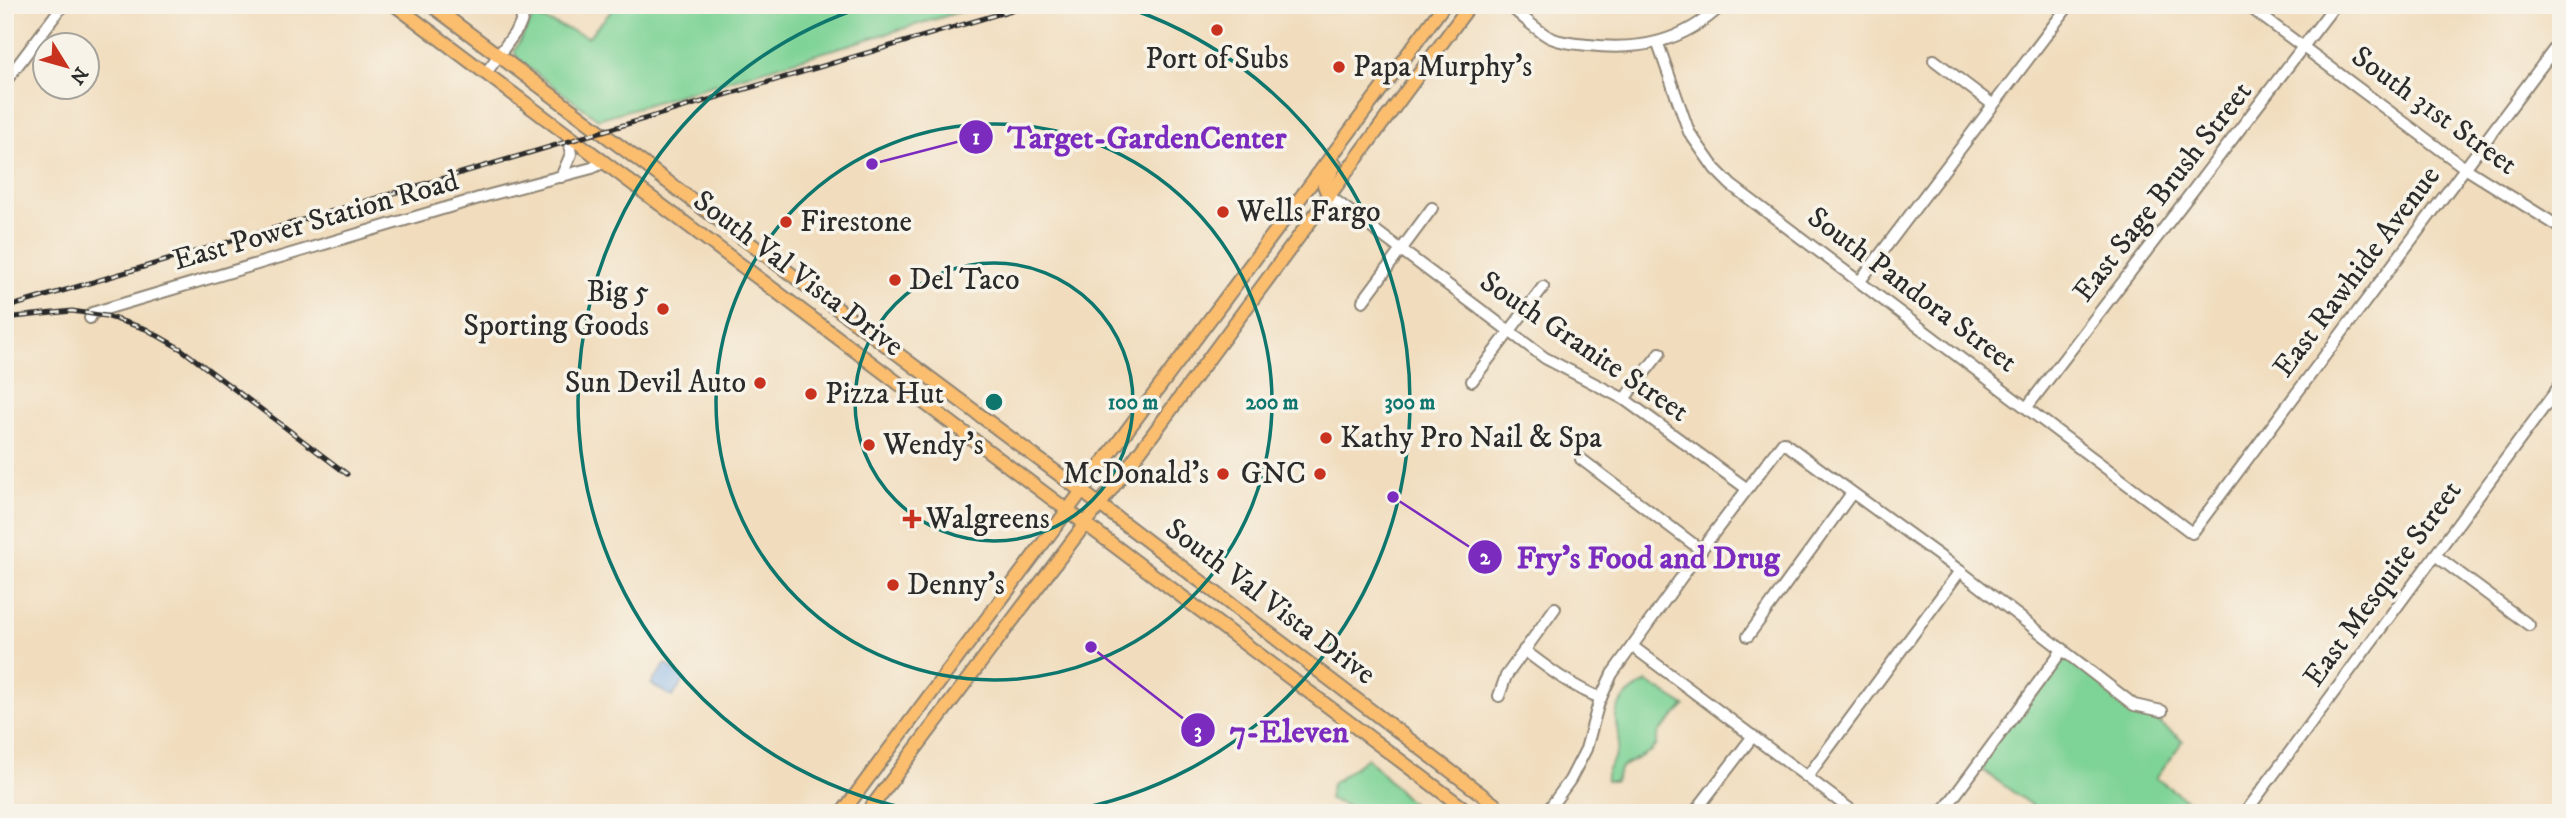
<svg xmlns="http://www.w3.org/2000/svg" width="2566" height="818" font-family="'IM FELL DW Pica',serif">
	<rect width="100%" height="100%" fill="#f7f3e8"/>
	<filter id="ink" filterUnits="userSpaceOnUse"><feTurbulence type="fractalNoise" baseFrequency=".0143" numOctaves="2"/><feDisplacementMap in="SourceGraphic" scale="14" xChannelSelector="R" yChannelSelector="G"/><feConvolveMatrix kernelMatrix="1 2 1 2 8 2 1 2 1" color-interpolation-filters="sRGB"/></filter>
	<filter id="wash" filterUnits="userSpaceOnUse"><feTurbulence type="fractalNoise" baseFrequency=".00686" numOctaves="4" result="noise"/><feDisplacementMap in="SourceGraphic" scale="28" xChannelSelector="R" yChannelSelector="G"/><feGaussianBlur stdDeviation="1.57" result="paint"/><feColorMatrix in="noise" values="0 0 0 0 0 0 0 0 0 0 0 0 0 0 0 0 0 1.4 0 .05"/><feComposite in="paint" operator="in"/></filter>
	<g filter="url(#wash)">
		<rect width="100%" height="100%" fill="#f1ddbe"/>
		<g fill="#7ed396" stroke="#547f60" stroke-width="2">
			<path d="M617,5H983L598,119L518,60L514,51L534,16L588,37Z"/>
			<path d="M2063,649L2183,741L2156,778L2204,813H2042L1977,766Z"/>
			<path d="M1647,682L1685,706L1659,732L1656,745L1651,751L1621,767L1615,781H1606C1604,769 1614,762 1617,751C1620,741 1618,733 1616,723C1613,702 1632,690 1647,682Z"/>
			<path d="M1367,758L1421,813H1365L1329,799L1332,784Z"/>
		</g>
		<path fill="#7fb0eb" stroke="#556e8b" stroke-width="2" d="M666,664L685,680L672,697L651,684Z"/>
	</g>
	<g filter="url(#ink)">
		<g fill="none" stroke-linecap="round" stroke-linejoin="round">
			<defs>
				<g id="minor">
					<path d="M1509,5C1519,14 1540,33 1551,38C1562,43 1577,44 1588,45C1640,51 1683,42 1722,5"/>
					<path d="M2247,5L2465,168L2561,228"/>
					<path d="M1658,44L1689,132L1715,169L1731,185L2192,533L2561,40"/>
					<path d="M1934,60L1992,104"/>
					<path d="M486,73L519,27L528,5"/>
					<path d="M5,82L63,5"/>
					<path d="M561,177L571,154L567,134"/>
					<path d="M1328,195L1545,358L1624,399L1746,488"/>
					<path d="M1860,281L2069,5"/>
					<path d="M1363,301L1432,208"/>
					<path d="M90,318L92,313L486,196L592,168L604,162"/>
					<path d="M1472,381L1543,287"/>
					<path d="M1624,399L1660,353"/>
					<path d="M2027,407L2335,5"/>
					<path d="M1581,459L1701,550"/>
					<path d="M2435,555L2529,625"/>
					<path d="M1748,636L1852,493"/>
					<path d="M1632,646L1855,813"/>
					<path d="M1524,650C1549,669 1572,687 1601,698"/>
					<path d="M1499,696L1506,676L1555,608"/>
					<path d="M1807,777L1960,571"/>
					<path d="M1546,813L1570,780L1586,749L1599,702L1612,674L1701,550L1783,442L1960,571L2134,705L2162,711"/>
					<path d="M1694,813L1753,736"/>
					<path d="M1942,813L2063,649"/>
					<path d="M2245,813L2561,384"/>
				</g>
				<g id="major">
					<path d="M395,5L1470,813"/>
					<path d="M431,5L1100,505L1506,813"/>
					<path d="M1328,195L1324,185L1335,165"/>
					<path d="M842,813L1444,5"/>
					<path d="M867,813L1153,434L1470,5"/>
				</g>
			</defs>
			<use href="#minor" stroke="#8e8474" stroke-width="14"/>
			<use href="#major" stroke="#8e8474" stroke-width="16"/>
			<use href="#minor" stroke="#fff" stroke-width="10"/>
			<use href="#major" stroke="#fbbd6e" stroke-width="12"/>
			<defs>
				<g id="rail">
					<path d="M5,308L1029,5"/>
					<path d="M5,318L72,311L106,316L146,329L181,349L347,474"/>
				</g>
			</defs>
			<use href="#rail" stroke="#2b2b2b" stroke-width="5"/>
			<use href="#rail" stroke="#f7f3e8" stroke-width="2.5" stroke-dasharray="8" stroke-linecap="butt"/>
		</g>
	</g>
	<g fill="none" stroke="#0f766e" stroke-width="3.5">
		<circle cx="994" cy="402" r="139"/>
		<circle cx="994" cy="402" r="278"/>
		<path d="M925 812A416 416 0 0 1 869 5M1119 5A416 416 0 0 1 1063 812"/>
	</g>
	<g fill="#c8321e" stroke="#f7f3e8" stroke-width="2.5">
		<circle cx="1217" cy="30" r="7"/>
		<circle cx="1339" cy="67" r="7"/>
		<circle cx="1223" cy="212" r="7"/>
		<circle cx="786" cy="222" r="7"/>
		<circle cx="895" cy="280" r="7"/>
		<circle cx="663" cy="309" r="7"/>
		<circle cx="760" cy="383" r="7"/>
		<circle cx="811" cy="394" r="7"/>
		<circle cx="1326" cy="438" r="7"/>
		<circle cx="869" cy="445" r="7"/>
		<circle cx="1223" cy="474" r="7"/>
		<circle cx="1320" cy="474" r="7"/>
		<path d="M908.5 508.5h7v7h7v7h-7v7h-7v-7h-7v-7h7z"/>
		<circle cx="893" cy="585" r="7"/>
	</g>
	<g text-anchor="middle" dominant-baseline="central" stroke-width="7" stroke-linejoin="round" paint-order="stroke">
		<g font-size="30" fill="#2b2b2b" stroke="#f7f3e8" text-anchor="start">
			<text x="1217" y="59" text-anchor="middle">Port of Subs</text>
			<text x="1353" y="67">Papa Murphy's</text>
			<text x="1237" y="212">Wells Fargo</text>
			<text x="800" y="222">Firestone</text>
			<text x="909" y="280">Del Taco</text>
			<text x="649" y="292" text-anchor="end">Big 5<tspan x="649" dy="34">Sporting Goods</tspan></text>
			<text x="746" y="383" text-anchor="end">Sun Devil Auto</text>
			<text x="825" y="394">Pizza Hut</text>
			<text x="1340" y="438">Kathy Pro Nail &amp; Spa</text>
			<text x="883" y="445">Wendy's</text>
			<text x="1209" y="474" text-anchor="end">McDonald's</text>
			<text x="1306" y="474" text-anchor="end">GNC</text>
			<text x="926" y="519">Walgreens</text>
			<text x="907" y="585">Denny's</text>
		</g>
		<g font-size="30" fill="#2b2b2b" stroke="#f7f3e8">
			<text transform="translate(2434 111) rotate(36)">South 31st Street</text>
			<text transform="translate(2163 192) rotate(-52)">East Sage Brush Street</text>
			<text transform="translate(316 221) rotate(-16)">East Power Station Road</text>
			<text transform="translate(2357 272) rotate(-53)">East Rawhide Avenue</text>
			<text transform="translate(798 274) rotate(37)">South Val Vista Drive</text>
			<text transform="translate(1912 290) rotate(37)">South Pandora Street</text>
			<text transform="translate(1584 347) rotate(34)">South Granite Street</text>
			<text transform="translate(2383 584) rotate(-54)">East Mesquite Street</text>
			<text transform="translate(1270 602) rotate(37)">South Val Vista Drive</text>
		</g>
	</g>
	<circle cx="994" cy="402" r="10" fill="#0f766e" stroke="#f7f3e8" stroke-width="3.5"/>
	<g font-size="21" text-anchor="middle" font-weight="bold" fill="#0f766e" stroke="#f7f3e8" stroke-width="7" stroke-linejoin="round" paint-order="stroke">
		<text x="1133" y="409">100 m</text>
		<text x="1272" y="409">200 m</text>
		<text x="1410" y="409">300 m</text>
	</g>
	<path fill="none" stroke="#7b2cbf" stroke-width="2.5" d="M872 164L976 137M1393 497L1485 557M1091 647L1198 730"/>
	<g fill="#7b2cbf" stroke="#f7f3e8" stroke-width="2.5">
		<circle cx="872" cy="164" r="7"/>
		<circle cx="1393" cy="497" r="7"/>
		<circle cx="1091" cy="647" r="7"/>
		<circle cx="976" cy="137" r="18"/>
		<circle cx="1485" cy="557" r="18"/>
		<circle cx="1198" cy="730" r="18"/>
	</g>
	<g font-size="21" text-anchor="middle" font-weight="bold" fill="#fff">
		<text x="976" y="144">1</text>
		<text x="1485" y="564">2</text>
		<text x="1198" y="738">3</text>
	</g>
	<g font-size="32" text-anchor="middle" font-weight="bold" fill="#7b2cbf" stroke="#f7f3e8" stroke-width="7" stroke-linejoin="round" paint-order="stroke">
		<text x="1147" y="148">Target-GardenCenter</text>
		<text x="1648" y="568">Fry's Food and Drug</text>
		<text x="1289" y="742">7-Eleven</text>
	</g>
	<rect width="2566" height="818" fill="none" stroke="#f7f3e8" stroke-width="28"/>
	<g transform="translate(66 66) rotate(127)"><circle r="33" fill="#f7f3e8" stroke="#a5a39c" stroke-width="2"/>
	<path d="M0-5L12 26L0 18L-12 26Z" fill="#c8321e"/>
	<text y="-10" font-size="19" font-weight="bold" text-anchor="middle" fill="#2b2b2b">N</text>
	</g>
</svg>
